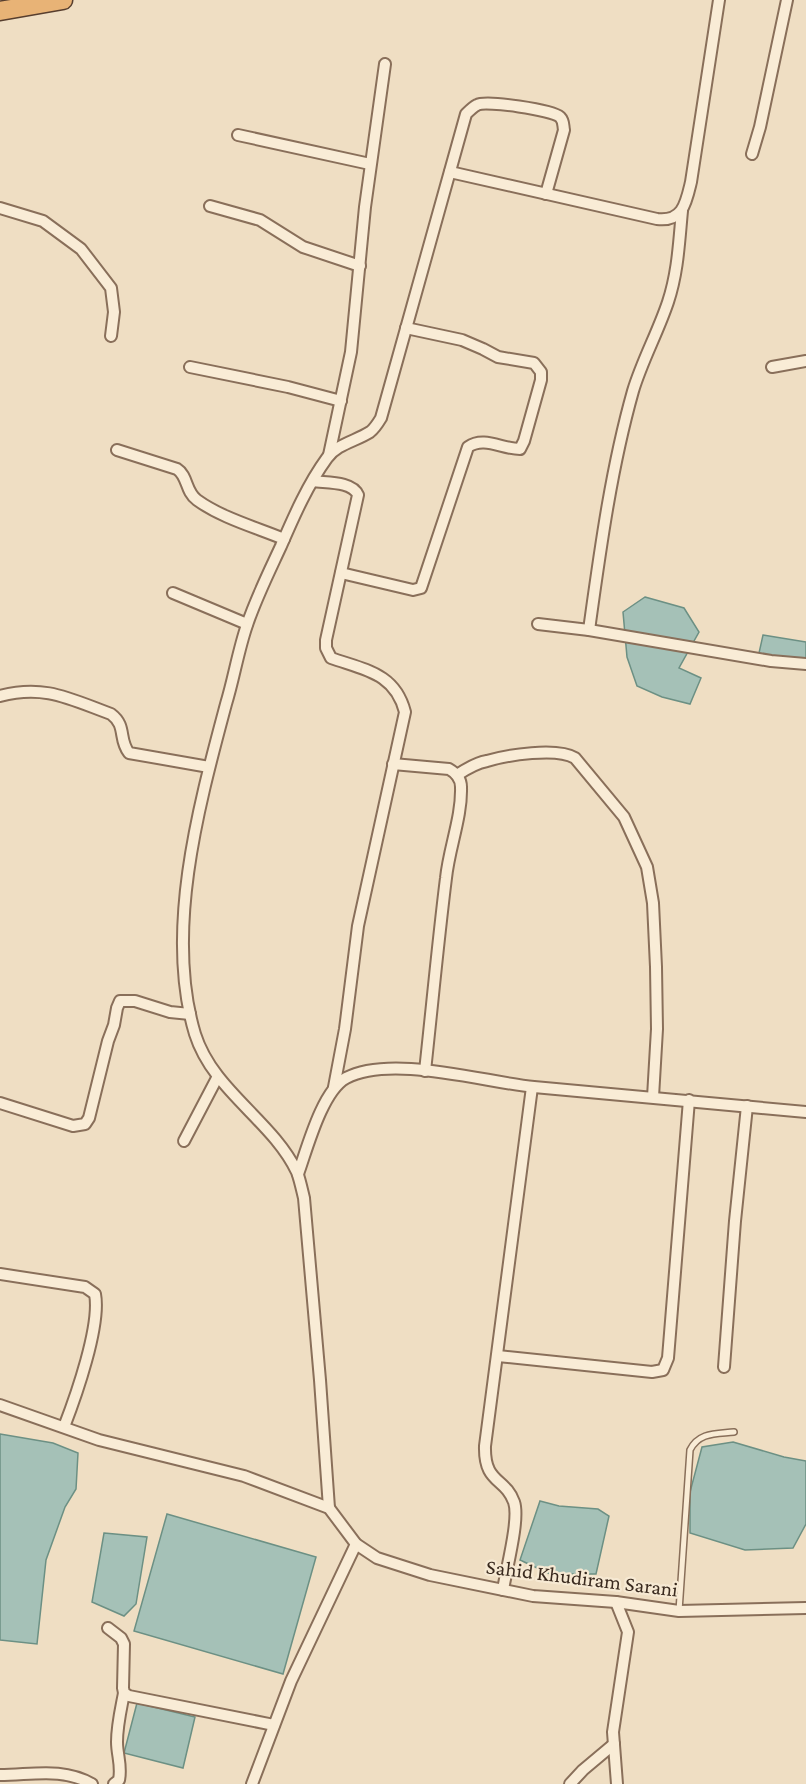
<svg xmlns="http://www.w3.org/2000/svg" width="806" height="1784" font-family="'Crimson Pro',serif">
	<rect width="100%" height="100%" fill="#efdec3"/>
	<g fill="#a5c1b7" stroke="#6c9084" stroke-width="1.5">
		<path d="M645,597L684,608L699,632L679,668L701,678L690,704L662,697L637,686L627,657L623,612Z"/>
		<path d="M763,635L806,642V665L787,668L759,653Z"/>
		<path d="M0,1434L53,1443L78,1453L76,1489L65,1507L46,1560L37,1644L0,1640Z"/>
		<path d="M733,1442L784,1457L806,1461V1524L793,1548L745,1550L690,1533V1492L702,1447Z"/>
		<path d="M540,1501L559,1506L598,1509L609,1516L596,1574H550L520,1560Z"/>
		<path d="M167,1514L316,1557L283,1674L134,1631Z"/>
		<path d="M104,1533L147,1537L136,1604L124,1616L92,1602Z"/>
		<path d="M137,1703L195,1717L183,1768L124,1753Z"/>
	</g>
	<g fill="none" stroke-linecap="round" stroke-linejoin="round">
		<defs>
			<path id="service" d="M679,1611L690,1450C699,1432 716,1434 734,1432"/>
			<g id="minor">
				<path d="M238,135L370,164"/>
				<path d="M752,154L760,127L787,0"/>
				<path d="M450,172L657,219C683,222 686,203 691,182L719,0"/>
				<path d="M210,206L260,220L303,247L360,266"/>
				<path d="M0,208L43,221L81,249L111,288L114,312L111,336"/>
				<path d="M190,367L288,387L341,401"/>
				<path d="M772,367L806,361"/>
				<path d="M117,450L177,469C188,476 185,491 197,500C222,518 255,527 284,539"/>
				<path d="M329,455L351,352L365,207L385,64"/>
				<path d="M313,481C326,483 352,481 358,495L326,640V648L331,658C365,670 395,673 405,712L358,926L345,1029L334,1087"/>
				<path d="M341,573L413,590L421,588L468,447C484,436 502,449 520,449L524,441L541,380V372L534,363L498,357L483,349L462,340L406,328"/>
				<path d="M173,593L247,624"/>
				<path d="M538,624L589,630L771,661L806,664"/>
				<path d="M589,630C600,551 611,469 633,391C642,361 658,332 668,302C678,272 679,242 682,211"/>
				<path d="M0,696C44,684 70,699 111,714C127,726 118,739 129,753L209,767"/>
				<path d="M393,764L449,769C456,773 461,778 461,787C462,817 449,848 446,878C438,942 432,1007 425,1071"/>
				<path d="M457,775C466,769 476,763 487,761C507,755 557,747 575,758L624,817L647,867L653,903L656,967L657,1029L653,1097"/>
				<path d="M0,1103L73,1126L85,1124L89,1118L108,1041L114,1025L117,1008L120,1001H135L170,1012L190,1014"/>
				<path d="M184,1141L217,1078"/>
				<path d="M298,1174C307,1149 322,1091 346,1078C391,1054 484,1082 534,1087C625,1096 715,1103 806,1112"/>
				<path d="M0,1274L85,1287L95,1294C101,1325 76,1396 64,1427"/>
				<path d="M498,1356L652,1372L663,1370L668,1358L689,1100"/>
				<path d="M724,1367L735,1221L747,1106"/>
				<path d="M0,1405L99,1440L244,1476L329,1508L356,1544L377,1558L430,1575L533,1596L616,1602L679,1611L806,1608"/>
				<path d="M329,1508L320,1380L304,1198C302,1190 300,1180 297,1172C272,1120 213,1091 195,1034C164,931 199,805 226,704C234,678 238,651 247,625C256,598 269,572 281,546C294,516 308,484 327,458C337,444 356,441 370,432C374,429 378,423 381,418L466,114C469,111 473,107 477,105C486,100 552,110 560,117C564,121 563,125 564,130L546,194"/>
				<path d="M503,1590C506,1570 520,1519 514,1502C505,1477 484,1484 485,1446L532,1087"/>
				<path d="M616,1602L628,1632L613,1732L617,1784"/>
				<path d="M108,1628L121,1638L124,1644L123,1688L124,1693L129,1696L274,1725"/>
				<path d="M0,1775C32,1775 62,1767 92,1784"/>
				<path d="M114,1784L119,1780C122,1766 117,1755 117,1742C117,1725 121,1709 124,1693"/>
				<path d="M252,1784L291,1681L356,1544"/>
				<path d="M570,1784L583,1770L614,1744"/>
			</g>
			<path id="trunk" d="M0,11L63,0"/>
		</defs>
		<use href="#service" stroke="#896f5a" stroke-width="8"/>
		<use href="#minor" stroke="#896f5a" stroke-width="14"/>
		<use href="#trunk" stroke="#573e2e" stroke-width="21"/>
		<use href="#service" stroke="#f9ecd6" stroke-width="5"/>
		<use href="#minor" stroke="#f9ecd6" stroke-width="10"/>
		<use href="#trunk" stroke="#e8b376" stroke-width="18"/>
	</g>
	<g text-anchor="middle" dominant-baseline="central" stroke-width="4.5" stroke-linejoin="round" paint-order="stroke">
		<g font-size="21" fill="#39291e" stroke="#f6e9d3">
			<text transform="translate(582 1578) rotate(7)">Sahid Khudiram Sarani</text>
		</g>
	</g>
</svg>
